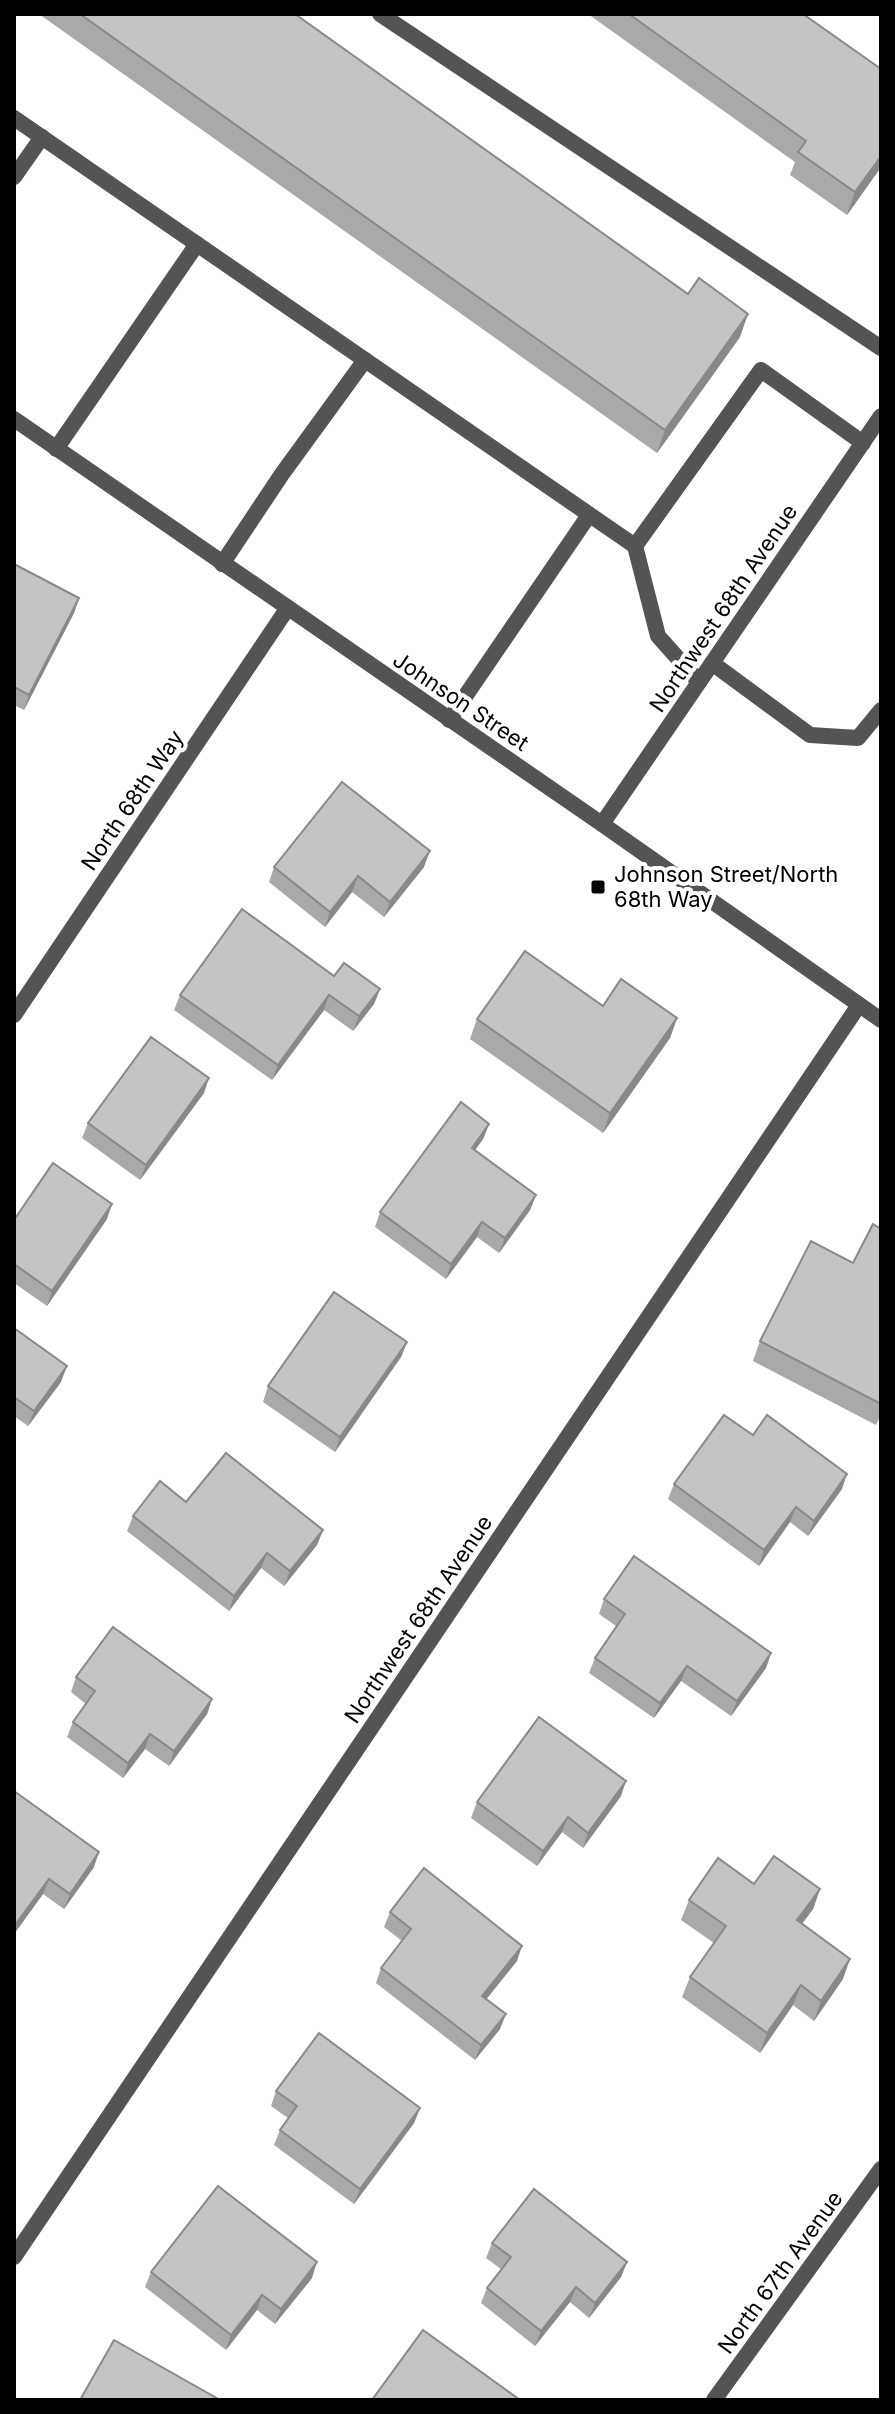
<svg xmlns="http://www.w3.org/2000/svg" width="895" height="2414" font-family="Inter,sans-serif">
	<rect width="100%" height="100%" fill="#fff"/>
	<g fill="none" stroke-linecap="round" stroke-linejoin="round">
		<g stroke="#545454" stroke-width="16">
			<path d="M380,14L881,348"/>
			<path d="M14,118L635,546L658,636L699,682"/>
			<path d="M14,177L42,137"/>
			<path d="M56,449L197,244"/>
			<path d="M635,546L761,370L863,443"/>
			<path d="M222,564L282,474L365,360"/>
			<path d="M712,663L810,735L858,738L881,710"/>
			<path d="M449,720L589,515"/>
		</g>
		<g stroke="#545454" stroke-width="16">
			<path d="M602,824L881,416"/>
			<path d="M14,1015L287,609"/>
			<path d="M14,2257L859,1005"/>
			<path d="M714,2400L881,2169"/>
		</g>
		<path stroke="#545454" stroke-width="16" d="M14,419L602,824L881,1020"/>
	</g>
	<g fill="#a9a9a9">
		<path d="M39,14H295L740,337L657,453Z"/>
		<path d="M588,14H803L881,69V167L847,215L790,175L795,162Z"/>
		<path d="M14,564L79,598L74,613L24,710L14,705Z"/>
		<path d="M274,867H424L384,917L352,892L325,927L269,882Z"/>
		<path d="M334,976L380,989L374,1004L353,1031L324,1010L272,1080L174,1010L180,995Z"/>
		<path d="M603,1006L677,1018L670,1038L603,1133L470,1039L477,1019Z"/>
		<path d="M204,1093L140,1180L82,1138L88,1123Z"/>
		<path d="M489,1124L483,1139L475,1150L536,1195L530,1210L499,1253L477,1237L446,1279L375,1227L380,1212Z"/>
		<path d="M107,1219L47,1306L14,1283V1220Z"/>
		<path d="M881,1229V1414L876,1425L753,1361L760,1341L853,1263Z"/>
		<path d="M14,1328L61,1382L28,1426L14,1416Z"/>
		<path d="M407,1342L401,1357L335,1452L263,1402L268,1386Z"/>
		<path d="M753,1435L842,1489L808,1536L790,1522L759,1566L668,1499L674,1484Z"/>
		<path d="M186,1502L323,1530L317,1545L284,1586L261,1568L229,1611L127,1531L133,1516Z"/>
		<path d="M604,1599L771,1653L766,1668L731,1716L681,1681L654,1718L589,1673L595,1658L616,1626L599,1614Z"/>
		<path d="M76,1677L212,1699L207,1714L169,1766L145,1749L123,1778L67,1737L73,1722L86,1704L71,1692Z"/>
		<path d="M14,1791L94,1867L64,1909L43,1894L14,1934Z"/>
		<path d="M621,1796L583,1848L562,1832L537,1866L471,1818L477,1802Z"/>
		<path d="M754,1884L820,1889L813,1909L802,1924L843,1979L814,2021L793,2005L760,2053L682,1997L690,1977L714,1943L681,1920L689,1900Z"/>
		<path d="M390,1912L517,1961L486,1999L500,2029L475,2060L376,1983L381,1968L402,1941L384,1927Z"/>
		<path d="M276,2091L420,2108L414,2123L354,2204L274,2145L280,2130L288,2118L271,2106Z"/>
		<path d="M492,2243L627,2262L621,2277L589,2318L570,2302L535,2346L481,2303L487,2288L501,2269L486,2258Z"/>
		<path d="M151,2272L312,2278L275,2324L257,2310L226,2350L145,2287Z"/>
	</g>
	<g fill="#898989">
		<path d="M881,156V167L847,215L855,192Z"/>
		<path d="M748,314L740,337L657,453L665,430Z"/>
		<path d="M79,598L74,613L24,710L29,695Z"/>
		<path d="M430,851L424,867L384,917L390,902Z"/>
		<path d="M358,876L352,892L325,927L330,912Z"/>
		<path d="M380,989L374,1004L353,1031L359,1016Z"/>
		<path d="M329,995L324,1010L272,1080L278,1065Z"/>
		<path d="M677,1018L670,1038L603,1133L610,1113Z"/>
		<path d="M209,1078L204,1093L140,1180L146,1165Z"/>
		<path d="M489,1124L483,1139L466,1163L472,1148Z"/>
		<path d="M536,1195L530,1210L499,1253L505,1238Z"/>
		<path d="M112,1204L107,1219L47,1306L52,1291Z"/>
		<path d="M482,1222L477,1237L446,1279L451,1264Z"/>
		<path d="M407,1342L401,1357L335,1452L340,1437Z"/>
		<path d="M67,1366L61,1382L28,1426L34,1411Z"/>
		<path d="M847,1474L842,1489L808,1536L814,1521Z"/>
		<path d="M796,1507L790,1522L759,1566L764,1550Z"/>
		<path d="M323,1530L317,1545L284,1586L290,1571Z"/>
		<path d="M267,1553L261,1568L229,1611L234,1596Z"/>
		<path d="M771,1653L766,1668L731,1716L737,1701Z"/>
		<path d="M687,1666L681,1681L654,1718L660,1703Z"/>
		<path d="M212,1699L207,1714L169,1766L174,1751Z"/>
		<path d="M150,1734L145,1749L123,1778L128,1763Z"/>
		<path d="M626,1781L621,1796L583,1848L588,1833Z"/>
		<path d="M568,1817L562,1832L537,1866L543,1851Z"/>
		<path d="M99,1852L94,1867L64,1909L70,1894Z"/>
		<path d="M49,1879L43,1894L14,1934L15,1925Z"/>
		<path d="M820,1889L813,1909L790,1940L797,1920Z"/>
		<path d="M522,1946L517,1961L477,2011L482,1996Z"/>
		<path d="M850,1959L843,1979L814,2021L821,2001Z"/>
		<path d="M801,1985L793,2005L760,2053L767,2033Z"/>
		<path d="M506,2014L500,2029L475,2060L481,2045Z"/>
		<path d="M420,2108L414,2123L354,2204L360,2189Z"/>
		<path d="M317,2262L312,2278L275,2324L281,2309Z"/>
		<path d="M627,2262L621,2277L589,2318L595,2303Z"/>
		<path d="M576,2287L570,2302L535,2346L541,2331Z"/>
		<path d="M262,2295L257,2310L226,2350L231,2335Z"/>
	</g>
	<g fill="#c4c4c4" stroke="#898989" stroke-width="2">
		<path d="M80,14H295L688,294L699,278L748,314L665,430Z"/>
		<path d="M629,14H803L881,69V156L855,192L798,152L806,141Z"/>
		<path d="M14,564L79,598L29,695L14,687Z"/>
		<path d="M342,782L430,851L390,902L358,876L330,912L274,867Z"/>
		<path d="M242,909L334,976L344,963L380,989L359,1016L329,995L278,1065L180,995Z"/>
		<path d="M525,951L603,1006L621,979L677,1018L610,1113L477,1019Z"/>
		<path d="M151,1037L209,1078L146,1165L88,1123Z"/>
		<path d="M461,1102L489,1124L472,1148L536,1195L505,1238L482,1222L451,1264L380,1212Z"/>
		<path d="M53,1163L112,1204L52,1291L14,1264V1220Z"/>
		<path d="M873,1224L881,1229V1404L760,1341L811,1241L853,1263Z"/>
		<path d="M334,1292L407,1342L340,1437L268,1386Z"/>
		<path d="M14,1328L67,1366L34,1411L14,1397Z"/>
		<path d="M724,1415L753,1435L767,1415L847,1474L814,1521L796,1507L764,1550L674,1484Z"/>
		<path d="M226,1453L323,1530L290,1571L267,1553L234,1596L133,1516L160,1481L186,1502Z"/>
		<path d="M634,1556L771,1653L737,1701L687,1666L660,1703L595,1658L625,1614L604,1599Z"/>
		<path d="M113,1627L212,1699L174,1751L150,1734L128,1763L73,1722L95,1691L76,1677Z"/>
		<path d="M539,1717L626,1781L588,1833L568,1817L543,1851L477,1802Z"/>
		<path d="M14,1791L99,1852L70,1894L49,1879L15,1925L14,1924Z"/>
		<path d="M774,1856L820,1889L797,1920L850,1959L821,2001L801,1985L767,2033L690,1977L726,1926L689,1900L718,1858L754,1884Z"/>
		<path d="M424,1868L522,1946L482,1996L506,2014L481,2045L381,1968L411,1929L390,1912Z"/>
		<path d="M319,2033L420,2108L360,2189L280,2130L297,2106L276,2091Z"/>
		<path d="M218,2186L317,2262L281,2309L262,2295L231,2335L151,2272Z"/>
		<path d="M534,2189L627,2262L595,2303L576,2287L541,2331L487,2288L511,2257L492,2243Z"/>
		<path d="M423,2330L520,2400H372Z"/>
		<path d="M114,2340L220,2400H80Z"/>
	</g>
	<rect fill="#000" stroke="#fff" stroke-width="3" x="590" y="879" width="16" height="16" rx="4"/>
	<g text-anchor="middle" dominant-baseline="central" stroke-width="8" stroke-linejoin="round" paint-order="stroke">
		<g font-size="22" fill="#000" stroke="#fff">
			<text transform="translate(723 608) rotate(-56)">Northwest 68th Avenue</text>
			<text transform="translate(461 701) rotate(34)">Johnson Street</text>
			<text transform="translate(132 800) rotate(-56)">North 68th Way</text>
			<text transform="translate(418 1619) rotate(-56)">Northwest 68th Avenue</text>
			<text transform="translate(780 2272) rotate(-54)">North 67th Avenue</text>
		</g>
		<g font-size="22" fill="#000" stroke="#fff" text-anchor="start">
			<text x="614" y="874">Johnson Street/North<tspan x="614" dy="25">68th Way</tspan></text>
		</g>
	</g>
	<rect width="895" height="2414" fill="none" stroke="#000000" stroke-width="32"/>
</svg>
